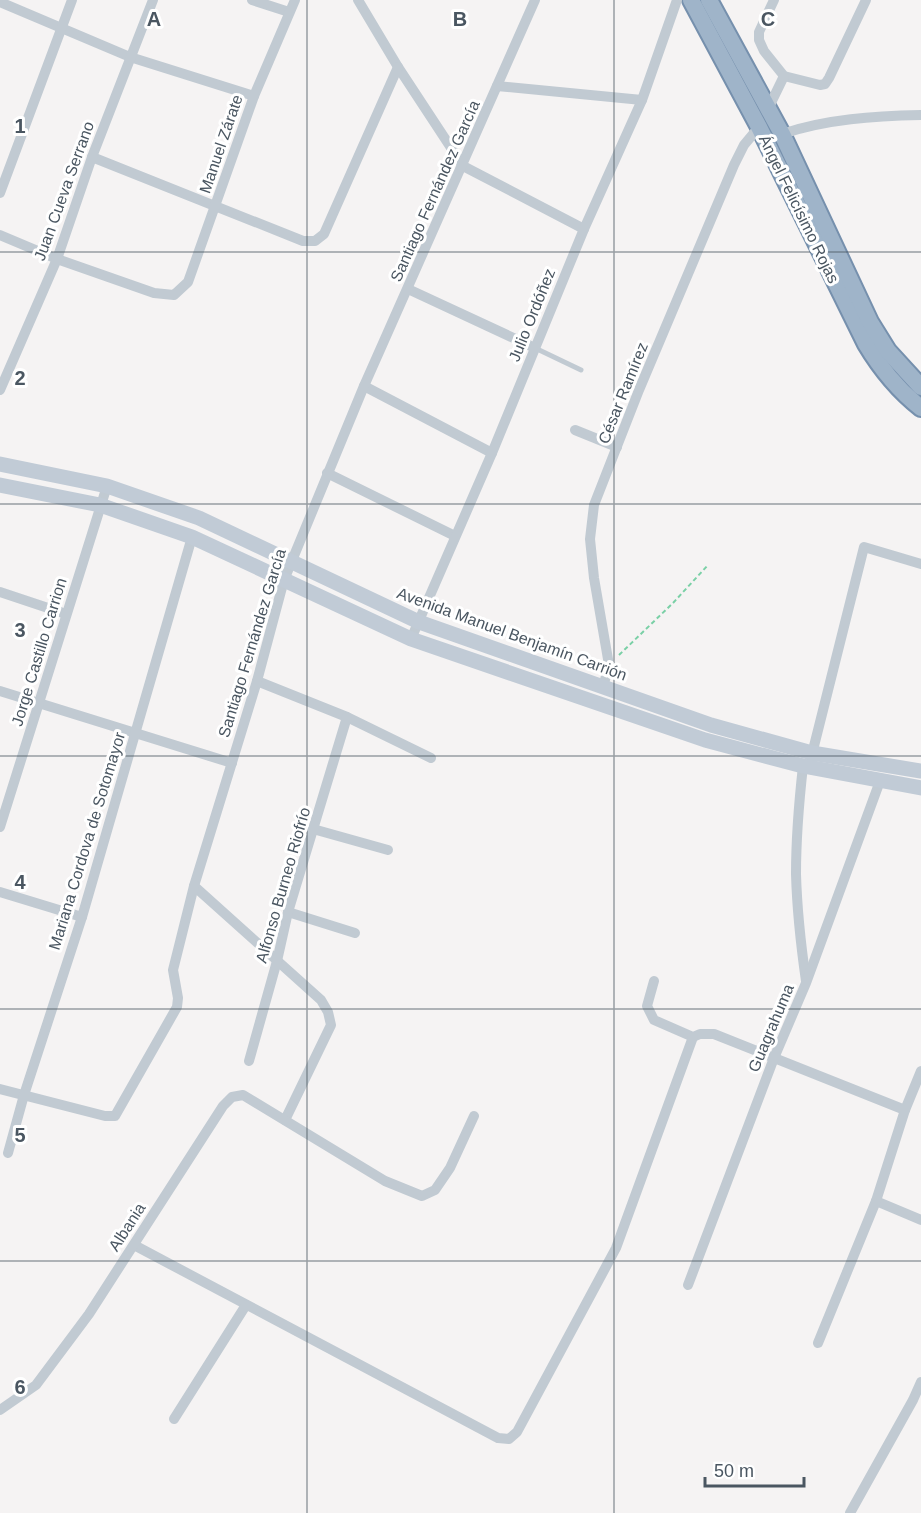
<svg xmlns="http://www.w3.org/2000/svg" width="921" height="1513" font-family="Arial,sans-serif">
	<rect width="100%" height="100%" fill="#f5f3f3"/>
	<g fill="none" stroke-linecap="round" stroke-linejoin="round">
		<defs>
			<g id="trunk">
				<path d="M691,0L759,127L866,344C881,369 898,390 921,408"/>
				<path d="M709,0L782,134L870,322L888,351L921,387"/>
			</g>
		</defs>
		<use href="#trunk" stroke="#7690ad" stroke-width="20"/>
		<path stroke="#7ad0a6" stroke-width="2" stroke-dasharray="4.5 3" stroke-linecap="butt" d="M619,655L673,603L708,565"/>
		<path stroke="#c1cad2" stroke-width="5" d="M535,348L581,370"/>
		<g stroke="#c1cad2" stroke-width="10">
			<path d="M252,0L289,12"/>
			<path d="M358,0L398,67L463,166L584,229"/>
			<path d="M774,0L759,32V40L764,51L784,76L820,85L825,84L829,78L866,0"/>
			<path d="M0,2L130,57L254,96"/>
			<path d="M497,86L642,100"/>
			<path d="M768,109L784,76"/>
			<path d="M782,134C826,119 875,116 921,115"/>
			<path d="M92,157L303,241H315L324,234L398,67"/>
			<path d="M0,193L72,0"/>
			<path d="M0,235L57,259L154,293L174,295L188,282L254,96L295,0"/>
			<path d="M408,289L535,348"/>
			<path d="M364,386L492,453"/>
			<path d="M0,390L57,259L92,157L153,0"/>
			<path d="M575,430L617,447"/>
			<path d="M327,473L455,536"/>
			<path d="M0,592L66,614"/>
			<path d="M411,639L492,453L584,229L642,100L677,0"/>
			<path d="M257,681L347,717L431,758"/>
			<path d="M603,687L609,665L594,578L590,539L594,505L639,390L734,165L744,145L759,127"/>
			<path d="M0,691L232,763"/>
			<path d="M811,758L864,547L921,564"/>
			<path d="M803,766C799,802 796,838 796,874C797,910 801,946 806,981"/>
			<path d="M0,827L107,486"/>
			<path d="M313,829L388,850"/>
			<path d="M194,886L321,1000L328,1012L331,1025L285,1120"/>
			<path d="M0,892L82,917"/>
			<path d="M288,912L355,933"/>
			<path d="M654,981L647,1006L654,1020L693,1037L700,1034H714L905,1110"/>
			<path d="M249,1061L277,961L288,912L347,717"/>
			<path d="M0,1089L105,1116H115L177,1007L178,998L173,970L194,886L257,681L284,580L364,386L535,0"/>
			<path d="M8,1153L24,1095L82,917L192,537"/>
			<path d="M876,1201L921,1220"/>
			<path d="M134,1245L498,1438L509,1439L517,1432L616,1248L693,1037"/>
			<path d="M688,1285L774,1058L806,983L880,781"/>
			<path d="M818,1343L876,1201L905,1110L921,1071"/>
			<path d="M0,1410L36,1385L89,1314L223,1106L232,1097L243,1095L385,1181L422,1196L435,1190L450,1168L474,1116"/>
			<path d="M174,1419L246,1305"/>
			<path d="M850,1513L913,1400L921,1382"/>
		</g>
		<g stroke="#c1cbd6" stroke-width="15">
			<path d="M0,464L107,486L199,518L419,622L711,725L812,753L921,771"/>
			<path d="M0,485L100,505L192,537L411,639L705,740L803,766L921,788"/>
		</g>
		<use href="#trunk" stroke="#9fb4c9" stroke-width="16"/>
	</g>
	<path fill="none" stroke="#4a5661" stroke-width="1.5" stroke-opacity="0.55" d="M307,0V1513M614,0V1513M0,252H921M0,504H921M0,756H921M0,1009H921M0,1261H921"/>
	<g text-anchor="middle" dominant-baseline="central" stroke-width="6" stroke-linejoin="round" paint-order="stroke">
		<g font-size="16" fill="#4a5661" stroke="#fff">
			<text transform="translate(221 144) rotate(-71)">Manuel Zárate</text>
			<text transform="translate(64 191) rotate(-70)">Juan Cueva Serrano</text>
			<text transform="translate(435 191) rotate(-66)">Santiago Fernández García</text>
			<text transform="translate(799 209) rotate(64)">Ángel Felicísimo Rojas</text>
			<text transform="translate(532 315) rotate(-68)">Julio Ordóñez</text>
			<text transform="translate(623 393) rotate(-68)">César Ramírez</text>
			<text transform="translate(512 634) rotate(20)">Avenida Manuel Benjamín Carrión</text>
			<text transform="translate(252 643) rotate(-73)">Santiago Fernández García</text>
			<text transform="translate(39 652) rotate(-73)">Jorge Castillo Carrion</text>
			<text transform="translate(87 841) rotate(-73)">Mariana Cordova de Sotomayor</text>
			<text transform="translate(283 885) rotate(-74)">Alfonso Burneo Riofrío</text>
			<text transform="translate(771 1028) rotate(-67)">Guagrahuma</text>
			<text transform="translate(127 1227) rotate(-57)">Albania</text>
		</g>
	</g>
	<g font-size="20" text-anchor="middle" font-weight="bold" fill="#4a5661" stroke="#fff" stroke-width="6" stroke-linejoin="round" paint-order="stroke">
		<text x="154" y="26">A</text>
		<text x="460" y="26">B</text>
		<text x="768" y="26">C</text>
		<text x="20" y="133">1</text>
		<text x="20" y="385">2</text>
		<text x="20" y="637">3</text>
		<text x="20" y="889">4</text>
		<text x="20" y="1142">5</text>
		<text x="20" y="1394">6</text>
	</g>
	<path d="M705 1477v9h99v-9" fill="none" stroke="#4a5661" stroke-width="3"/>
	<text x="714" y="1477" font-size="18" fill="#4a5661" stroke="#ffffff" stroke-width="4.5" paint-order="stroke">50 m</text>
</svg>
